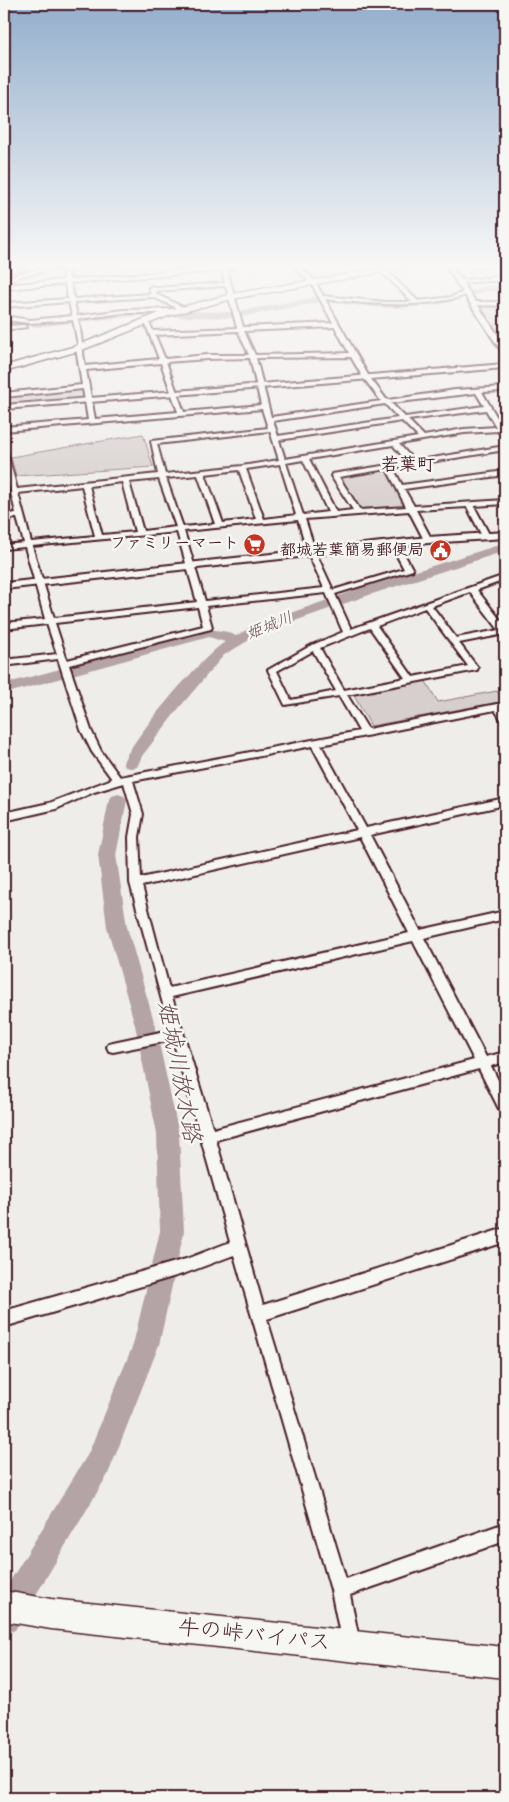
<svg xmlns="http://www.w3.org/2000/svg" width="509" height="1802" font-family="Dekko,'Klee One',sans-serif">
	<rect width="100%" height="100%" fill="#efedea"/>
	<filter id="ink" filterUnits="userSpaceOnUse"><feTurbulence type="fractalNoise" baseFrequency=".02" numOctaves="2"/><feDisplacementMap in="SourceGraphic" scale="10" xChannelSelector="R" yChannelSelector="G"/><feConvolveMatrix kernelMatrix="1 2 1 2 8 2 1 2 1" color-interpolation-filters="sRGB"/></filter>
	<g filter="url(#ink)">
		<g fill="#d7cfce" stroke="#90777c">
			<path d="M70,268H215L73,280Z"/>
			<path d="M505,305V342L480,306Z"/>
			<path d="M82,388L83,398L4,405V395Z"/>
			<path d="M143,434L153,467L16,476L11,457Z"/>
			<path d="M387,470L407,507L360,510L339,477Z"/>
			<path d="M425,680L438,702L497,691L504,701L371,726L353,694Z"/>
		</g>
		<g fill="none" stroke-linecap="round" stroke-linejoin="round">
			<g fill="#b4a4a5" fill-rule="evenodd">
				<path d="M505,285V291H487L448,303L405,308H385L323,302L233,318L135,316L37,327L4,323V317L37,321L135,310L233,312L323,296L385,302H405L448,298L487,286Z"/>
				<path d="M505,543V551L369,595L263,632L224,655L179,708L142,756L137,767L131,768L125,767L123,763C132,739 203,655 225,642L209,637L4,694V684L209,629L228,632L236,636L253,626L359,589Z"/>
				<path d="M118,794L124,796L127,800L116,855L127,927L155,1025L179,1134L184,1231L159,1345L108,1474L15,1630L4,1634V1591L88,1454L133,1345L160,1231L157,1134L135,1025L107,927L98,855L109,800L112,796Z"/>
			</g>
			<defs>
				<g id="minor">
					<path d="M14,268H26L4,273V271Z"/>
					<path d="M48,268H61L21,276L4,284V280L18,274Z"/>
					<path d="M62,268H67L69,280L209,268H236L227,270L243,327L333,323L311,283L295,268H301L315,281L323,296L386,302H412L378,268H383L418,301L451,297L466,291L469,293C459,299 446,300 435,302C398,307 362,303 325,299L368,375L386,399L388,400L455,390L505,387V391L482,392L502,426H505V439L503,438L498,431L464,433L399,444L414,461L505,446V450L393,468L402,485L505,471V475L404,489L414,506L505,500V504L474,506L490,536L489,538H483L467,507L416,510L432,540L428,542L424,540L409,511L305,519L316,553L333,590L404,569L390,543L394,541L398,543L413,570L335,594L351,629L505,575V580L477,590L505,626V634L459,643L478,668L477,670L347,695L368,729L497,704L500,705L505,712V722L502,721L495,710L321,745L366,828L505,798V805L370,835L420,930L505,911V919L424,938L486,1057L505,1052V1062L491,1066L505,1094V1113L500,1111L479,1069L216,1140L263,1305L505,1228V1242L267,1319L346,1579L505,1523V1541L350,1595L360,1644L358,1651L351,1653L344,1651L342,1644L331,1590L234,1255L186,1273L4,1327V1311L186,1259L230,1242L173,1040L113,1052L109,1051L107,1047L109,1043L113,1042L170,1030L130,883L129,837L133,814L124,783L94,792L56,809L4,821V813L49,803L112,779L92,752L81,730L58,659L4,666V660L57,654L47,624L4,629V623L45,619L25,547L4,549V545L24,543L17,518L4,519V515L16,513L4,465V450L7,452L17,489L158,474L151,441L268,428L262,409L4,431V427L88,420L83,389L4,397V393L82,385L76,348L78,344L73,320L30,323L4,320V316L30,320L72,316L69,302L4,307V303L68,299L65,284L4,289V285L64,280ZM222,271L225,283L155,288L152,286L149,288L151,294L74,299L70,283ZM226,286L237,328L153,331L148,320H144L159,359L85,366C82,350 82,335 78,319L124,313H177L180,311L177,309L124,310L77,316L74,302L153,297L183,311L185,308L156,294V291ZM335,327L349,353L255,355L244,331ZM238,331L249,355H207L165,359L155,335ZM351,357L362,376L381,401L271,417L256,358ZM250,358L261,405L184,412L166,362L207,359ZM161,363L178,412L95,419L86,370ZM476,393L484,406L405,417L391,403ZM385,404L398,418L278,436L273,421ZM486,410L496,427L464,429L424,436L408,420ZM402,421L418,437L285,459L279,440ZM270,431L279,460L242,466L165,474L157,444ZM393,445L407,462L332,474L331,476L353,510L336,512L309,459ZM303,460L328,512L303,515L286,463ZM280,464L296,515L264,519L246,469ZM387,469L406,507L360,510L339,477ZM239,470L256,519L223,523L205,474ZM198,475L215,524L183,527L166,478ZM159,479L176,527L143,531L129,482ZM122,482L135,532L102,535L89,486ZM82,486L95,536L31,542L18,493ZM298,520L308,553L324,588L205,601L184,531ZM177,532L197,602L54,618L32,546ZM470,592L499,630L456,638L432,606ZM326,593L343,632L312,645L268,670L285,705L339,696L359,731L120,777L101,751L91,730L69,665L211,629L212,627L206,606ZM198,607L203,626L67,660L55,623ZM425,608L468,666L413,677L377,626ZM370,628L405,678L344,690L320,648ZM313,651L336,691L291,700L277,671ZM312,746L357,830L141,878L139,837L143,814L133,781ZM360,837L409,933L169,988L142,886ZM413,941L474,1060L213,1129L172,997Z"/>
					<path d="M505,276V280L458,283L455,281Z"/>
					<path d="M473,302H505V306L471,305Z"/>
					<path d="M4,326L24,325L27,327L4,330Z"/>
				</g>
				<g id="tertiary">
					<path d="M447,268H453L505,346V353L501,351Z"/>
					<path d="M505,364V368L4,409V405Z"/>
					<path d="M505,532V538L428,543L4,589V583L428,537Z"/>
				</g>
				<path id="primary" d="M384,268H405L232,299L168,316L82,350L4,372V366L76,346L162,312L232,294Z"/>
				<path id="trunk" d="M4,1591L51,1599L505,1647V1678L51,1629L4,1621Z"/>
			</defs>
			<use href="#minor" stroke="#4a1f2b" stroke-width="4"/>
			<use href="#tertiary" stroke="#4a1f2b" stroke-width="4"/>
			<use href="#primary" stroke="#4a1f2b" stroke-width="3"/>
			<use href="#trunk" stroke="#4a1f2b" stroke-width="3"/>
			<use href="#minor" fill="#f6f6f2" fill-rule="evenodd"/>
			<use href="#tertiary" fill="#f6f6f2" fill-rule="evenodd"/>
			<use href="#primary" fill="#f6f6f2" fill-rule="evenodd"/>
			<use href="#trunk" fill="#f6f6f2" fill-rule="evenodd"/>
		</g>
		<path fill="#aaa0a1" stroke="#4a1f2b" d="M469,268H490L472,270Z"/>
	</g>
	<linearGradient id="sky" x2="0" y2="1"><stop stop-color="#93aecd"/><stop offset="0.51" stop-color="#f8f7f6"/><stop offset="1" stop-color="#f8f7f6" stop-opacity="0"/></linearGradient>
	<rect width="509" height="521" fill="url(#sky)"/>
	<defs>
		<symbol id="supermarket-disc" viewBox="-11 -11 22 22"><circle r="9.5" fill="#c8321e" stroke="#f6f6f2"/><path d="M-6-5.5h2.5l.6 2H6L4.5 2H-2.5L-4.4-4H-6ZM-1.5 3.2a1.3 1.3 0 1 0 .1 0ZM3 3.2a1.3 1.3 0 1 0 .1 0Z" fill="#fff"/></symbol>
		<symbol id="civic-disc" viewBox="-11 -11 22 22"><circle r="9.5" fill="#c8321e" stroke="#f6f6f2"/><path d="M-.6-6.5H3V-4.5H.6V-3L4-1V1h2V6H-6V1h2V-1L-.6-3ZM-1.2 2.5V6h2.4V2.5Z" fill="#fff"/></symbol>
	</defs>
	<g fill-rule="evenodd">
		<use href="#supermarket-disc" x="242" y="532" width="25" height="25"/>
		<use href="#civic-disc" x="428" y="538" width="25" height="25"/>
	</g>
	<g text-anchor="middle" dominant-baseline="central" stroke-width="5" stroke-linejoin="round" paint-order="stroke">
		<g font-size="16" font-weight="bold" fill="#4a1f2b" stroke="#f6f6f2" text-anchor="end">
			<text x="239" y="544">ファミリーマート</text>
			<text x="424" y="551">都城若葉簡易郵便局</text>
		</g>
		<g font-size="16" font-style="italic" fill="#6f4e56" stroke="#f6f6f2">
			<text transform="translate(270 627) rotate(-22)">姫城川</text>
		</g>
		<g font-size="18" font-weight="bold" fill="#4a1f2b" stroke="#f6f6f2">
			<text x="408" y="466">若葉町</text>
		</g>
		<g font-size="22" fill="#4a1f2b" stroke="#f6f6f2">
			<text transform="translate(254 1637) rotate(6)">牛の峠バイパス</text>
		</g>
		<g font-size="24" font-style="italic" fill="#6f4e56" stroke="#f6f6f2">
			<text transform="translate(177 1072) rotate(79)">姫城川放水路</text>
		</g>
	</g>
	<rect width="509" height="1802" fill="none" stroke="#f6f6f2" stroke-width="20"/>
	<rect x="10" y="10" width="489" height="1782" fill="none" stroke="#4a1f2b" stroke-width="2" filter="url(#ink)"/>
</svg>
